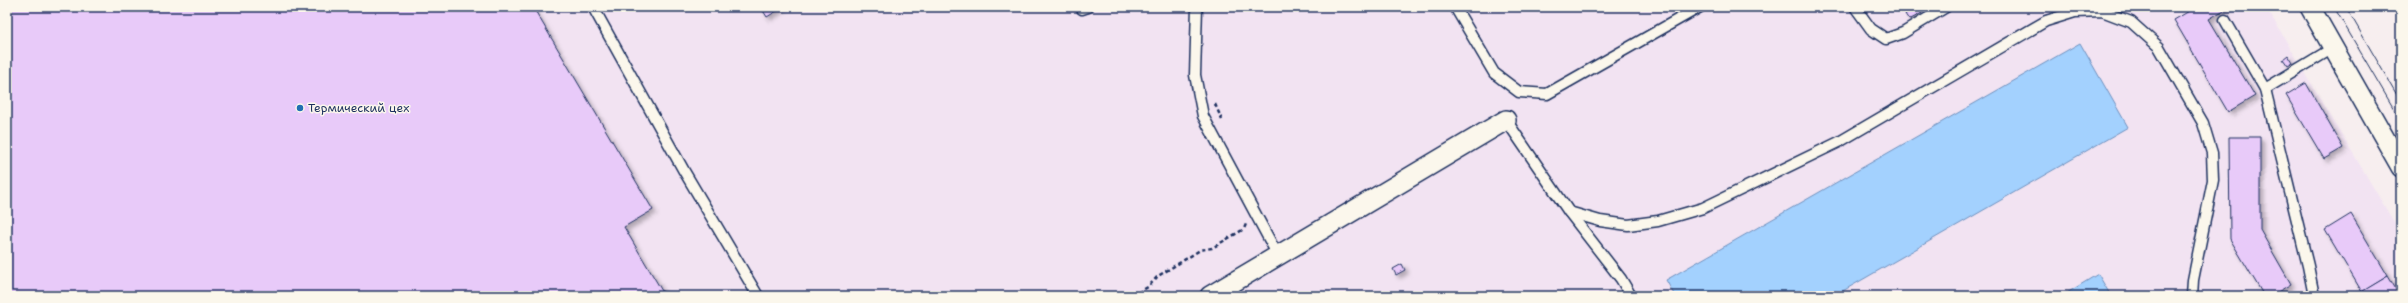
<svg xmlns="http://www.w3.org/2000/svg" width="2408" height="303" font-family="'Shantell Sans',sans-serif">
	<defs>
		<filter id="shadow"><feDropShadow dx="3.5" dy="3.5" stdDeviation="2" flood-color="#0004"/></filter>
	</defs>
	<rect width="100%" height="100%" fill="#f7eeef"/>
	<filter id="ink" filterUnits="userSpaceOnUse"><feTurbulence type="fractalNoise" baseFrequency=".025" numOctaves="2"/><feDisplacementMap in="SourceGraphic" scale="8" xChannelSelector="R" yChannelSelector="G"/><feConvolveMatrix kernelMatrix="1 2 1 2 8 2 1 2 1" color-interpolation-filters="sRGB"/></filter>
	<g filter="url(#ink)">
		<path fill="#f2e3f2" d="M7,7H2266L2401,234V296H7Z"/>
		<g fill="#a3d1fe" stroke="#6d90be">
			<path d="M2080,43L2128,127L1834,296H1675L1666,280Z"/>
			<path d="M2098,274L2111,296H2062Z"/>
		</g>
		<g fill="#e8caf9" stroke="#1b2f5e" filter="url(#shadow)">
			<path d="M7,7H533L653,210L624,227L665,296H7Z"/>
			<path d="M766,7H783L767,17L762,9Z"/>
			<path d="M1916,7L1922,13L1909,20L1905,14Z"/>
			<path d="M2196,7H2229L2209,19L2255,96L2228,112L2174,20Z"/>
			<path d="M2288,55L2293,63L2288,66L2283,59Z"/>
			<path d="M2306,83L2343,148L2324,159L2286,95Z"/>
			<path d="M2229,137H2260V230L2291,284L2271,296H2264L2230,239Z"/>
			<path d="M2351,214L2388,276L2362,292L2325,230Z"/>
			<path d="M1402,264L1405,270L1396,275L1393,269Z"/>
			<path d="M2388,276L2400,296H2359L2358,294Z"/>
		</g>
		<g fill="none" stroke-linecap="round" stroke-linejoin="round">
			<defs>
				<g id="lane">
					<path d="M593,7L684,171L758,296"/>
					<path d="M1081,7L1082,9L1088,7"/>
					<path d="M1197,7L1195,75L1203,116L1277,254"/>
					<path d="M1455,7L1494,73L1519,92L1547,94L1700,7"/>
					<path d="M1855,7L1871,29L1886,39L1903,33L1946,7"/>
					<path d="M2225,20L2265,89L2308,266L2314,296"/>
					<path d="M2265,89L2333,48"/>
					<path d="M1506,120L1569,212L1600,221L1628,225L1658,221L1703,208L1839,142L2046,21L2075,12L2102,11L2131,22L2159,47L2203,123L2212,153L2213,180L2193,280L2192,296"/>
					<path d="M1569,212L1621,279L1631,296"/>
				</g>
				<g id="street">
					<path d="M2310,7L2401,167"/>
					<path d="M1210,296L1506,120"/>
				</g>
			</defs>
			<use href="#lane" stroke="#1b2f5e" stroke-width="13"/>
			<use href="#street" stroke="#1b2f5e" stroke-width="22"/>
			<g stroke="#1b2f5e" stroke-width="2.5" stroke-dasharray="4 3" stroke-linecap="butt">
				<path d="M1215,104L1222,120"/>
				<path d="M1132,296L1148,287L1158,276L1189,257L1200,250L1212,248L1244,229L1246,224"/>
			</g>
			<use href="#lane" stroke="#fbf7ec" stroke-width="10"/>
			<use href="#street" stroke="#fbf7ec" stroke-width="19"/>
			<g stroke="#1b2f5e" stroke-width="1">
				<path d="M2334,7L2401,121"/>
				<path d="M2346,7L2401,102"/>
			</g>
		</g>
	</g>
	<circle fill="#1f6fb2" stroke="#fbf7ec" stroke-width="1.5" cx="300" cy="108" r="4"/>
	<g text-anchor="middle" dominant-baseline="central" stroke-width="3" stroke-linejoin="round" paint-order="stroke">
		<g font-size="12" fill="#1b2f5e" stroke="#fbf7ec" text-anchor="start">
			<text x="308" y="108">Термический цех</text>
		</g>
	</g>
	<rect width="2408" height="303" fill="none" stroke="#fbf7ec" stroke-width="24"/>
	<rect x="12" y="12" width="2384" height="279" fill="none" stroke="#1b2f5e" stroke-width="1.5" filter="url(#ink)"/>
</svg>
